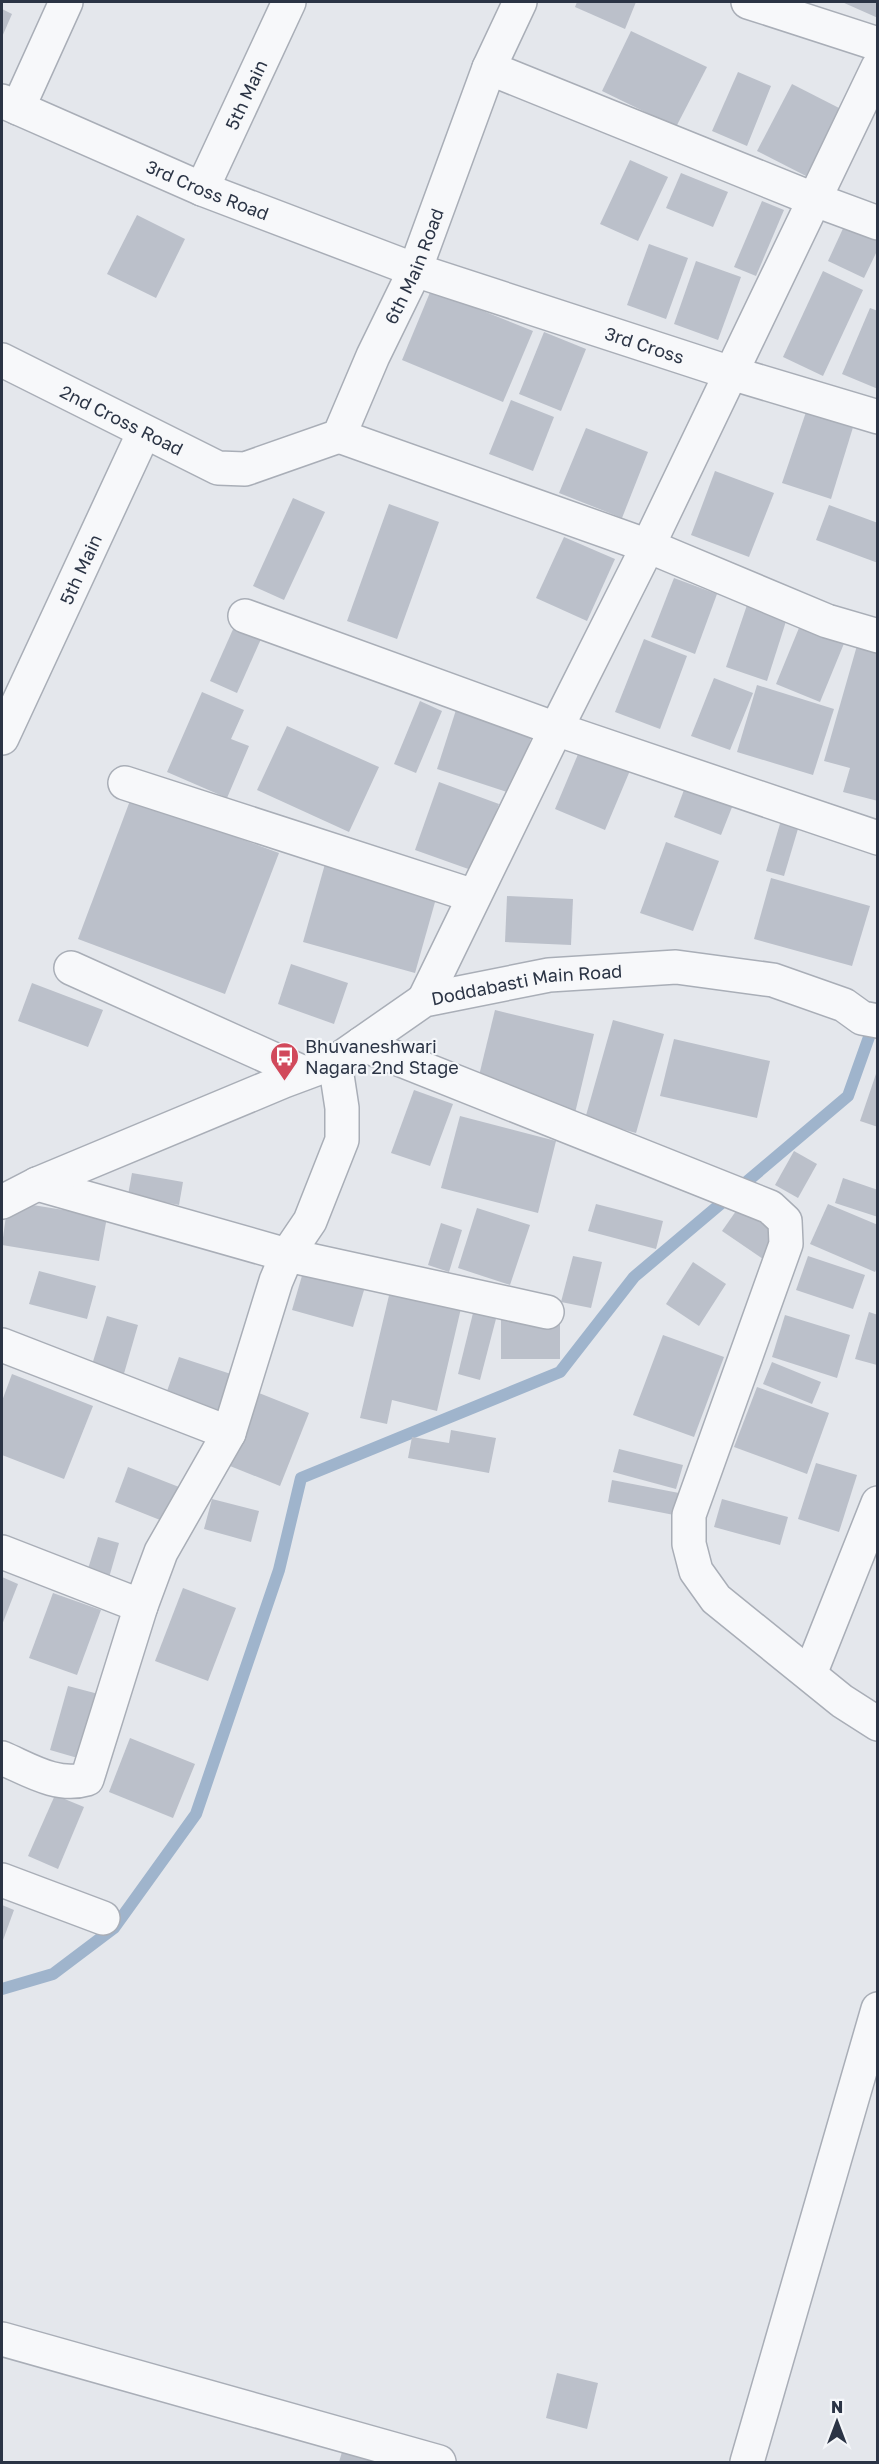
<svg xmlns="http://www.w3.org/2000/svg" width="879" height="2464" font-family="'Golos Text',sans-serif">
	<rect width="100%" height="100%" fill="#e4e7ec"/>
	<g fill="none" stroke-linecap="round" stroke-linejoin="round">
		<path stroke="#9fb4cc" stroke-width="12" d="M2,1989L53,1974L114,1928L196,1814L279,1570L301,1478L560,1372L634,1277L848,1096L874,1023"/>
	</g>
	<g fill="#bbc0ca">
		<path d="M577,2H636L625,29L575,7Z"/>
		<path d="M842,2H878V18Z"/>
		<path d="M2,9L12,14L2,37Z"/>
		<path d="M631,31L707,67L676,127L602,91Z"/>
		<path d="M738,72L771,86L747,146L712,131Z"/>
		<path d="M792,84L841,109L806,176L757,151Z"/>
		<path d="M630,160L668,177L638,241L600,224Z"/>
		<path d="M681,173L728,192L713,227L666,208Z"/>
		<path d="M762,201L784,210L756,276L734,267Z"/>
		<path d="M137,215L185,239L156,298L107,274Z"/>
		<path d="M846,222L878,235V249L864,278L828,261Z"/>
		<path d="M649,244L688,258L666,319L627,305Z"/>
		<path d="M696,261L741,277L718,340L674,324Z"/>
		<path d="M823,271L863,290L823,376L783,357Z"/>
		<path d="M431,290L533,331L503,402L402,360Z"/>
		<path d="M870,308L878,311V389L842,374Z"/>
		<path d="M544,332L586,349L561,411L519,394Z"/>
		<path d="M511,400L554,417L533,471L489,454Z"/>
		<path d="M807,409L854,424L831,499L782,483Z"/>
		<path d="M586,428L648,452L622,518L559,493Z"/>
		<path d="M715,471L774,493L749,557L691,535Z"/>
		<path d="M293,498L325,512L284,600L253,586Z"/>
		<path d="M389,504L439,522L397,639L347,621Z"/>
		<path d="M829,505L878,523V563L816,540Z"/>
		<path d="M564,537L615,559L587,621L536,598Z"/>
		<path d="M674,578L717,594L695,654L651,637Z"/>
		<path d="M748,602L788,615L767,681L726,667Z"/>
		<path d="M801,623L845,641L820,702L776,684Z"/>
		<path d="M234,627L261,639L237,693L210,681Z"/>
		<path d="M860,635L878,640V801L843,792L850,768L824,761Z"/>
		<path d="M644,639L687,656L660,729L615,712Z"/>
		<path d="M714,678L753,693L730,750L691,736Z"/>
		<path d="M757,685L834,709L813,775L737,752Z"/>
		<path d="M202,692L244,710L231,739L249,746L227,798L167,772Z"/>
		<path d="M420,701L442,711L416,773L394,764Z"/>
		<path d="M456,710L532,735L513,794L437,769Z"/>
		<path d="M287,726L379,767L349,832L257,790Z"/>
		<path d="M584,740L634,761L605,830L555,809Z"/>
		<path d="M688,779L736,797L721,835L674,817Z"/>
		<path d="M439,782L499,804L474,871L415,850Z"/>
		<path d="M131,798L279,853L225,994L78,939Z"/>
		<path d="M782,817L800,822L784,876L766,871Z"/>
		<path d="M666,842L719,861L693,931L640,913Z"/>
		<path d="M325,864L437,895L415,973L303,942Z"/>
		<path d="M771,878L870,906L852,966L754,939Z"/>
		<path d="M507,896L573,899L571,945L505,942Z"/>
		<path d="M291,964L348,983L334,1024L278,1004Z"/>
		<path d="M32,983L103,1010L88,1047L18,1021Z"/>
		<path d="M495,1010L594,1034L575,1113L476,1088Z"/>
		<path d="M613,1020L664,1034L636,1133L585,1119Z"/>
		<path d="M674,1039L770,1061L757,1118L660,1096Z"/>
		<path d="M877,1071H878V1127L860,1121Z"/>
		<path d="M414,1090L453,1104L430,1166L391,1153Z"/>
		<path d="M460,1116L556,1141L538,1213L441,1188Z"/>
		<path d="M794,1151L817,1164L798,1198L775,1185Z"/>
		<path d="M132,1173L183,1182L179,1205L128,1195Z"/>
		<path d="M843,1178L878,1190V1217L835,1203Z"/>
		<path d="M8,1201L107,1217L99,1261L2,1245Z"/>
		<path d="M743,1201L784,1229L763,1259L722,1231Z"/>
		<path d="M596,1204L663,1221L656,1249L588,1231Z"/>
		<path d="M828,1204L878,1225V1266L875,1272L810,1244Z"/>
		<path d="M477,1208L530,1225L510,1285L458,1268Z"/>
		<path d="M441,1223L462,1230L449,1272L428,1265Z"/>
		<path d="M573,1256L602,1262L591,1308L561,1302Z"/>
		<path d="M808,1256L865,1275L853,1309L796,1290Z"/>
		<path d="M306,1262L367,1280L353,1327L292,1310Z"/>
		<path d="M693,1262L726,1284L699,1326L666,1304Z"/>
		<path d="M39,1271L96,1286L87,1319L29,1304Z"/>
		<path d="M391,1287L462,1304L437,1411L392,1400L387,1424L360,1418Z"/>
		<path d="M474,1309L497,1315L480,1380L458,1374Z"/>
		<path d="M869,1312L878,1315L877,1365L855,1359Z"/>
		<path d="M785,1315L850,1335L837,1378L772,1357Z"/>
		<path d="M107,1316L138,1325L123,1377L91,1368Z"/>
		<rect x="501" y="1320" width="59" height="39"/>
		<path d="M663,1335L724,1357L694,1437L633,1415Z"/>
		<path d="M179,1357L237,1376L224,1413L166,1394Z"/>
		<path d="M772,1362L821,1382L812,1404L763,1384Z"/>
		<path d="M12,1374L93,1406L64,1479L2,1455V1401Z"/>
		<path d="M757,1387L829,1413L807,1474L734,1447Z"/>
		<path d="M259,1393L309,1413L280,1486L230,1466Z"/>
		<path d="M451,1430L496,1438L489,1473L408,1458L412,1437L449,1443Z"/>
		<path d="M619,1449L683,1465L676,1489L613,1472Z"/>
		<path d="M816,1463L857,1475L839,1532L798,1519Z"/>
		<path d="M128,1467L179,1487L165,1522L115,1502Z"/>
		<path d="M612,1480L679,1493L674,1515L608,1502Z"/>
		<path d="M212,1499L259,1511L251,1542L204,1529Z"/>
		<path d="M722,1499L788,1517L780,1545L714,1527Z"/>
		<path d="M98,1537L119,1543L108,1581L86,1575Z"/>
		<path d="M2,1577L18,1584L2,1625Z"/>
		<path d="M183,1588L236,1608L208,1681L155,1661Z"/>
		<path d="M53,1593L101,1610L77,1675L29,1658Z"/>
		<path d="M68,1686L106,1696L88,1761L50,1750Z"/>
		<path d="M130,1738L195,1764L173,1818L109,1792Z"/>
		<path d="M55,1795L84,1807L58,1869L28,1856Z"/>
		<path d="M2,1905L14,1910L2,1943Z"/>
		<path d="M557,2373L598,2383L587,2429L546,2418Z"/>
		<path d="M342,2452L381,2462H339Z"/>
	</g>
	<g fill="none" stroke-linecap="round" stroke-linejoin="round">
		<defs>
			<g id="minor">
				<path d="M748,2L878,44"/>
				<path d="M489,68L813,199L878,223"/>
				<path id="s1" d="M2,101L202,189L415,270L731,373L878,417"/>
				<path d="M18,108L66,2"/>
				<path id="s2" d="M202,189L289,2"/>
				<path id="s3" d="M2,360L218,468L245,469L339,436L373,356L415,270L489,68L520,2"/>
				<path d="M339,436L648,546L827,621L878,636"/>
				<path d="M245,616L556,729L878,838"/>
				<path id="s4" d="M2,738L144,432"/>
				<path d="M125,783L474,896"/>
				<path d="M71,968L304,1073"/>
				<path d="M424,1000L556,729L648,546L878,67"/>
				<path d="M361,1044L770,1207L785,1221L786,1244L689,1515V1544L696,1571L716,1599L842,1701L878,1724"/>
				<path d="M37,1184L287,1255L547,1312"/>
				<path d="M2,1345L229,1433"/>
				<path d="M2,1552L141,1606"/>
				<path d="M810,1674L878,1503"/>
				<path d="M2,1758C28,1769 57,1788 87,1779L141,1606L161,1552L229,1433L276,1281L287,1255L310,1221L342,1140V1108L335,1062"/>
				<path d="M2,1880L103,1918"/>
				<path d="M2,2339L439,2462"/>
				<path d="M747,2462L878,2009"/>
			</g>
			<g id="tertiary">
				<path id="s5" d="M2,1202L37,1184L284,1081L335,1062L424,1000L549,975L676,967L773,980L844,1005L862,1018L878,1021"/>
			</g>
		</defs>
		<use href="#minor" stroke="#a9aeb7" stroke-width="36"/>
		<use href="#tertiary" stroke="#a9aeb7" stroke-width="36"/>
		<use href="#minor" stroke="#f7f8fa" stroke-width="33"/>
		<use href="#tertiary" stroke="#f7f8fa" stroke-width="33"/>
	</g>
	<defs>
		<symbol id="bus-pin" viewBox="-11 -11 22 30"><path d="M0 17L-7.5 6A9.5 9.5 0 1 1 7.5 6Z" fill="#d1495b" stroke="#f4f6f9"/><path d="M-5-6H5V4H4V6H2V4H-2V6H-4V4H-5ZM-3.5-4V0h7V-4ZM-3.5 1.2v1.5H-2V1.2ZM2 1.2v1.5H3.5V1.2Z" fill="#fff"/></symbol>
	</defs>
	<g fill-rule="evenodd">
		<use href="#bus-pin" x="268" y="1040" width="33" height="45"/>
	</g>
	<g text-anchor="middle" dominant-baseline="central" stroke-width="4.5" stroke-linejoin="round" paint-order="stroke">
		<g font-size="18" fill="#2b3445" stroke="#f4f6f9">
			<text stroke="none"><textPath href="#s2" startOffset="104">5th Main</textPath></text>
			<text stroke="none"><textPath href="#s1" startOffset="224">3rd Cross Road</textPath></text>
			<text stroke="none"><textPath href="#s3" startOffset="554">6th Main Road</textPath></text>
			<text stroke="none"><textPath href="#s1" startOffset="688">3rd Cross</textPath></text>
			<text stroke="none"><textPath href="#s3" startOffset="134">2nd Cross Road</textPath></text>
			<text stroke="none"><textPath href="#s4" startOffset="186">5th Main</textPath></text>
			<text stroke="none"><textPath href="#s5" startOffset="574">Doddabasti Main Road</textPath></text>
		</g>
		<g font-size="18" fill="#2b3445" stroke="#f4f6f9" text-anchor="start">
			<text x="305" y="1046">Bhuvaneshwari<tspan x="305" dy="21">Nagara 2nd Stage</tspan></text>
		</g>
	</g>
	<rect width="879" height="2464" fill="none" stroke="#2b3445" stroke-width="6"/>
	<g transform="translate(837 2422)" stroke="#f4f6f9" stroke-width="4.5" paint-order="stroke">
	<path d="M0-4.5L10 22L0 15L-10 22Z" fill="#2b3445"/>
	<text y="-9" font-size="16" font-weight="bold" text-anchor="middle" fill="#2b3445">N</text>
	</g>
</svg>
